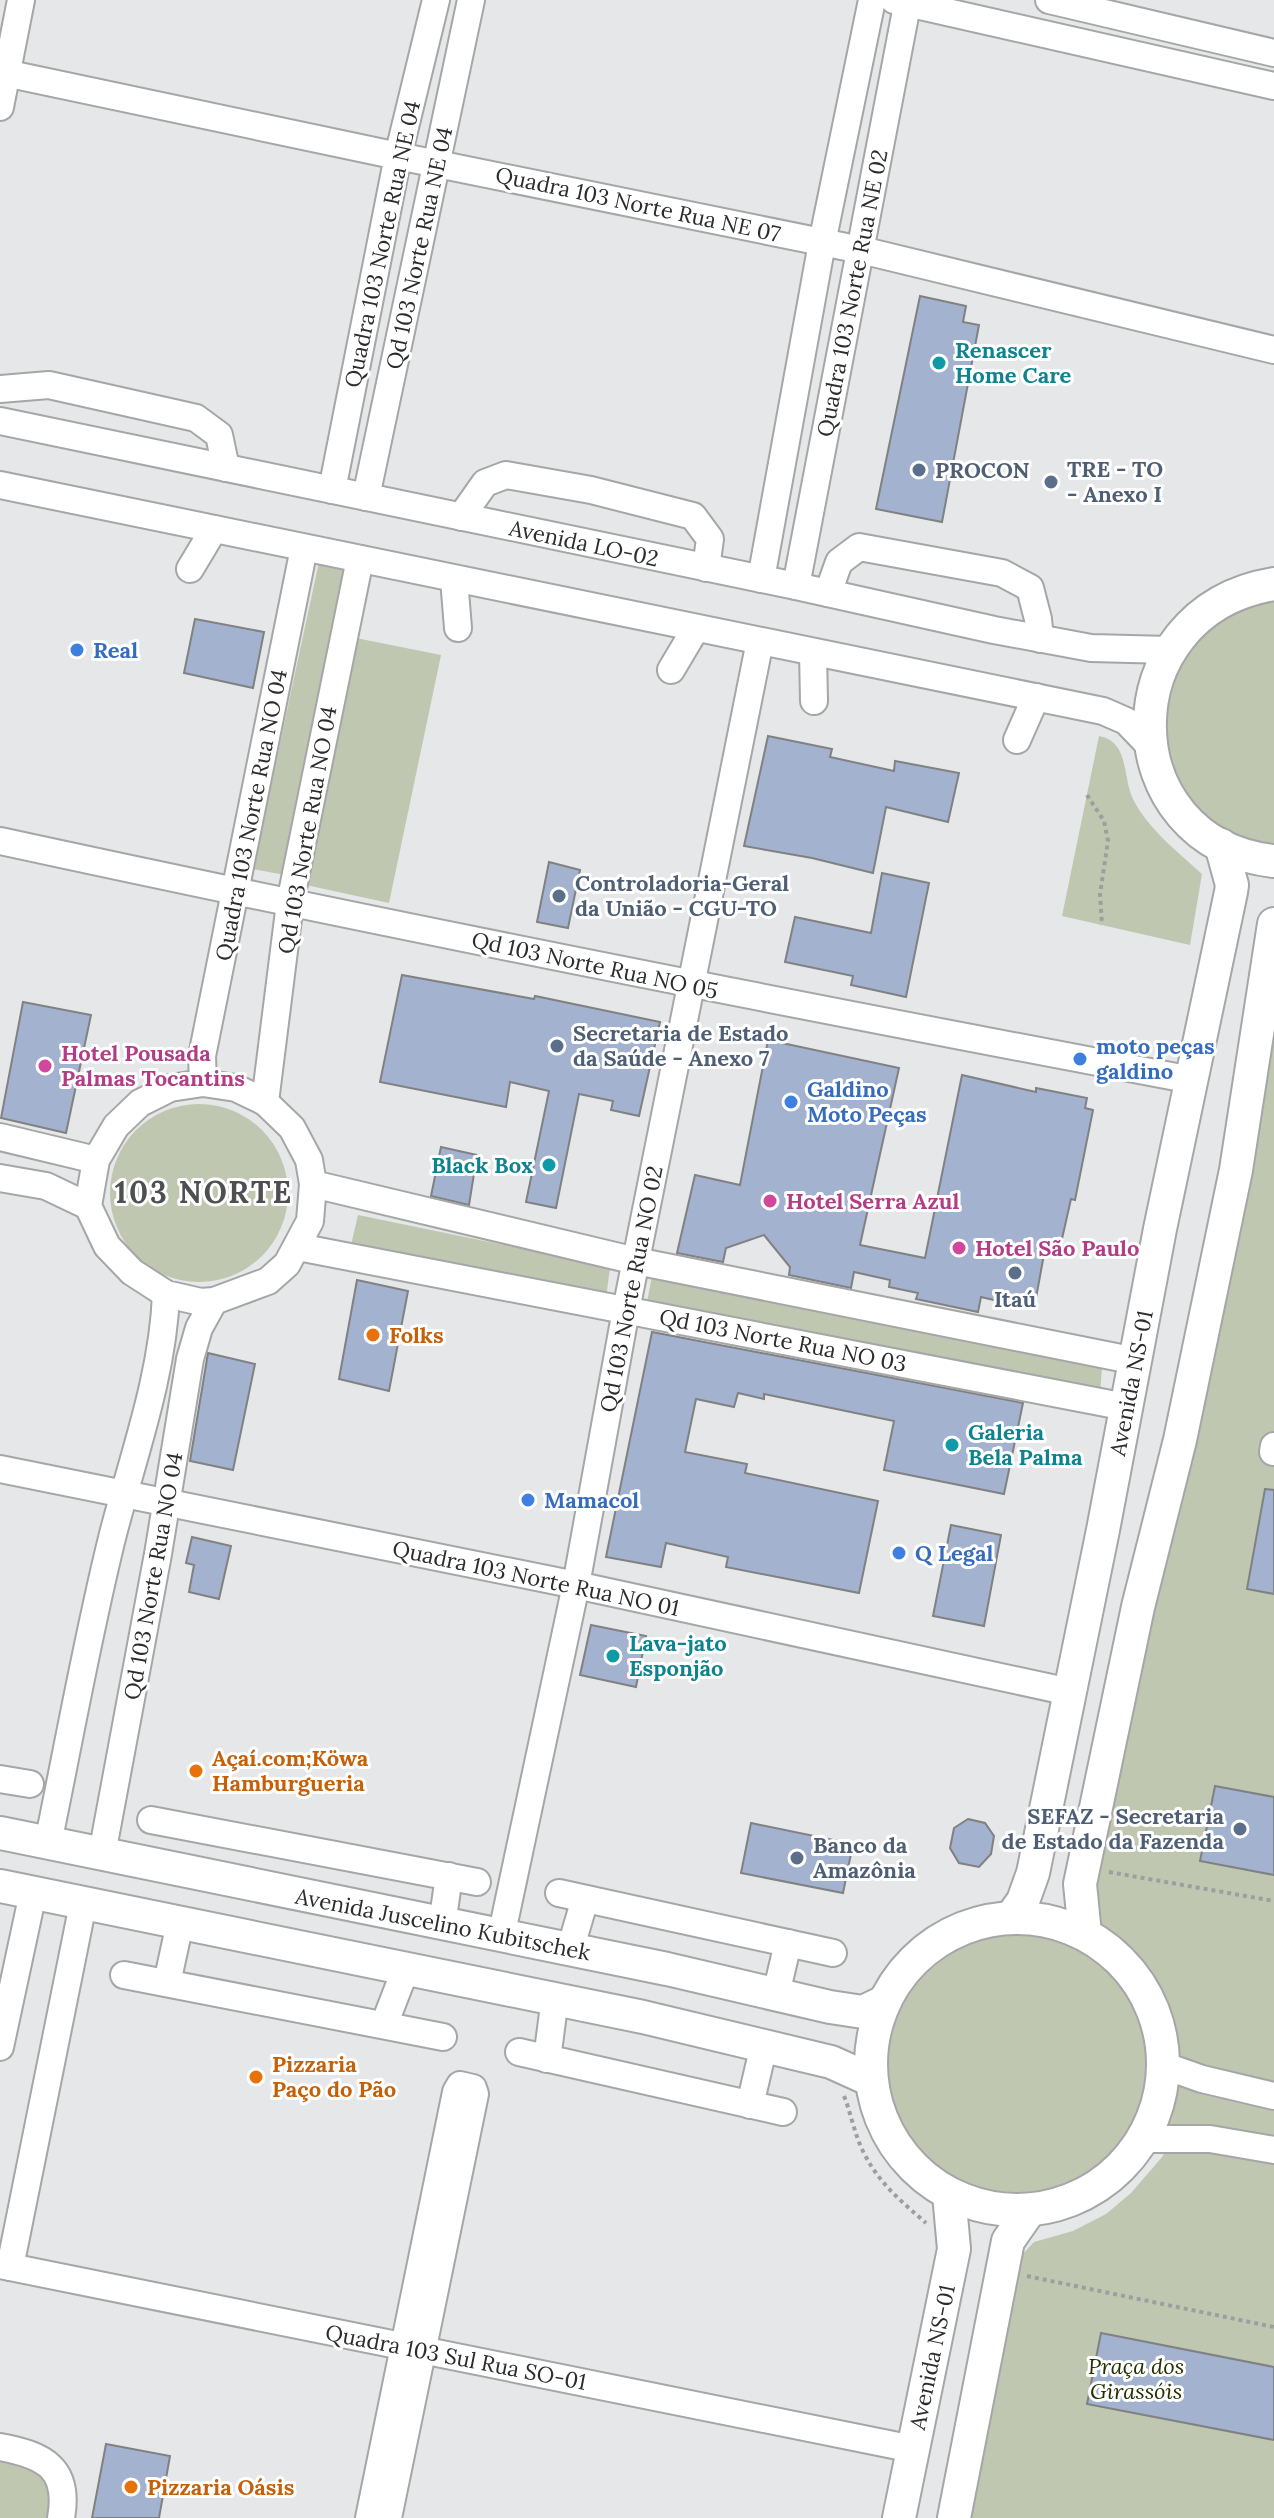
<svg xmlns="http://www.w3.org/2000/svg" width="1274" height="2518" font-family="Lora,serif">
	<rect width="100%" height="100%" fill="#e6e7e8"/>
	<g fill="#bfc7b1">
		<path d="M320,557L346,561L285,875L253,869Z"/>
		<path d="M1274,598V848L1231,835L1197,809L1185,794L1167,756L1164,704L1183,656L1221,617Z"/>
		<path d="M356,638L441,655L389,903L306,885Z"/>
		<path d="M1099,736C1130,742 1122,777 1133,799C1148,829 1177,851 1202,874L1190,945L1062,916Z"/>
		<path d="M1274,1011V2518H967L1021,2256L1034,2242L1073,2231L1106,2214L1131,2193L1163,2156L1180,2064L1170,2027L1154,1995L1140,1976L1096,1935L1090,1913Z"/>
		<circle cx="199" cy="1193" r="89"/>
		<path d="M358,1215L610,1267L606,1298L351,1245Z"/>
		<path d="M652,1276L1102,1368L1100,1393L647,1302Z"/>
		<circle cx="1021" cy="2067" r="133"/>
		<path d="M0,2459C43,2468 52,2473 50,2518H0Z"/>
	</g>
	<g fill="#a3b2cf" stroke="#808182" stroke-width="2">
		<path d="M920,296L966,306L963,322L979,325L942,522L876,509Z"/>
		<path d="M195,619L264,632L253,688L184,673Z"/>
		<path d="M768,736L832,749L830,757L894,771L895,761L959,773L948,822L886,807L873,873L812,858L744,846Z"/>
		<path d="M549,862L580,870L568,928L537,922Z"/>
		<path d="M882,873L929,883L906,997L851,985L853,976L785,962L795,917L871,933Z"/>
		<path d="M402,975L534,999L535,996L660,1022L639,1116L611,1110L613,1101L579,1094L556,1208L526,1202L549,1091L510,1082L506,1107L380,1082Z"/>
		<path d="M23,1002L91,1015L66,1133L1,1118Z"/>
		<path d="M768,1040L899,1068L860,1245L925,1258L962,1075L1036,1092V1088L1087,1098L1085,1108L1093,1110L1075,1200L1071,1199L1059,1252L1045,1249L1036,1298L1023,1307L981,1297L978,1312L916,1299L918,1293L889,1287L890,1280L854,1272L851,1288L789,1275L790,1267L764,1235L726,1248L723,1262L677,1253L695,1175L740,1185Z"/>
		<path d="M441,1147L477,1155L469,1205L431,1196Z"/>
		<path d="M357,1280L408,1291L389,1391L339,1379Z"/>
		<path d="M652,1332L1023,1403L1004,1494L884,1470L894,1421L764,1394V1399L738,1393L734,1407L696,1399L685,1452L747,1464L745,1473L878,1501L859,1593L726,1567L728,1557L666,1543L661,1567L606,1557Z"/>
		<path d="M208,1353L255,1364L233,1470L190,1461Z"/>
		<path d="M1265,1489L1274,1490V1594L1247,1589Z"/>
		<path d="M951,1525L1001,1535L984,1626L933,1616Z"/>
		<path d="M192,1537L231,1546L219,1599L189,1592L194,1565L186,1563Z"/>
		<path d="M591,1625L646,1636L636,1687L580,1675Z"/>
		<path d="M1215,1786L1274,1797V1875L1200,1861Z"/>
		<path d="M968,1819L985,1823L994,1836L991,1854L979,1867L959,1863L950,1848L954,1828Z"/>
		<path d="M751,1823L853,1844L843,1893L741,1873Z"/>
		<path d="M1101,2333L1274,2367V2440L1087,2404Z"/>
		<path d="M106,2444L170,2456L159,2518H92Z"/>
	</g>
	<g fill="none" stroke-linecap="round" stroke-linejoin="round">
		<defs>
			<g id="minor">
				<path d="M894,0L1274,86"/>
				<path d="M1049,0L1274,53"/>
				<path d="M0,72L398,156L861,250L1274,350"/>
				<path d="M0,107L21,0"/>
				<path d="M0,389L49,385L196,418L219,435L226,468"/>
				<path d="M0,421L796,586L994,630L1091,648L1169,650"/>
				<path d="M0,485L1103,711L1126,721L1151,747"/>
				<path d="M332,490L398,156L436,0"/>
				<path d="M366,497L471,0"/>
				<path d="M461,517L485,483L506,475L591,490L693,516L710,539L706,568"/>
				<path d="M190,569L214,529"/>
				<path d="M454,579L458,628"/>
				<path d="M761,579L822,243L872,0"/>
				<path d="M796,586L908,0"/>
				<path d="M828,593L839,562L859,547L1002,573L1030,588L1038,619L1040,639"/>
				<path d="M813,652L814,701"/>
				<path d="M671,670L696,628"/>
				<path d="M1017,740L1036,697"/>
				<path d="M0,841C396,927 794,1005 1192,1080"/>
				<path d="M203,1083L236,1088L265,1102L292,1128L309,1160L313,1184L310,1221L287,1264L268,1281L214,1301L201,1302L166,1294L132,1272L107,1246L88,1206L96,1160L116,1126L140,1103L170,1088Z"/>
				<path d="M203,1083L202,1056L304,548"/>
				<path d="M265,1102L290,903L360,559"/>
				<path d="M0,1137L96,1160"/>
				<path d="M0,1178L46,1186L88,1206"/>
				<path d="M313,1184L636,1261L1136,1361"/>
				<path d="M298,1247L1126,1407"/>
				<path d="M1273,1452L1274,1446"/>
				<path d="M0,1469L576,1585L1070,1692"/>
				<path d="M0,1779L30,1784"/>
				<path d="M151,1820L477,1882"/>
				<path d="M48,1843C69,1742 87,1639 112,1538C132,1459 163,1377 166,1294"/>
				<path d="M102,1854L158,1554L190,1359L199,1328L214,1301"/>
				<path d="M559,1893L833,1953"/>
				<path d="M442,1925L449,1876"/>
				<path d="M501,1937L576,1585L626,1310L760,641"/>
				<path d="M570,1950L585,1899"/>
				<path d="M124,1975L443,2037"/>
				<path d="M167,1983L180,1923"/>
				<path d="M776,1994L788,1943"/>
				<path d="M384,2025L406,1968"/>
				<path d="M0,2047L33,1893"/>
				<path d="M519,2052L783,2112"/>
				<path d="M547,2059L555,1998"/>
				<path d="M1165,2066L1202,2079L1274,2096"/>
				<path d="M750,2105L764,2045"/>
				<path d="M1145,2139H1210L1274,2150"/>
				<path d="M0,2265L913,2449"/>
				<path d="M10,2267L83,1904"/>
				<path d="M0,2447C44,2455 70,2468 61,2518"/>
				<path d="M369,2518L456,2092L460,2085L473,2088L475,2094L388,2518"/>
			</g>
			<g id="major">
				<path d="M1274,584C1106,612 1111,844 1274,861"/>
				<path d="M0,1833L667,1969L830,2007L863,2012L884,2002"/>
				<path d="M0,1886L643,2017L831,2062L871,2080"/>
				<circle cx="1017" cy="2064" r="146"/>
				<path d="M1011,1918L1023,1901L1033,1873L1103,1530L1160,1229L1231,892L1232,885L1221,845"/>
				<path d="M1085,1934L1080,1884L1138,1607L1180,1440L1236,1170L1274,924"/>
				<path d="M899,2518L954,2249L949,2194"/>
				<path d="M954,2518L1008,2241L1029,2211"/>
			</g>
		</defs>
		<use href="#minor" stroke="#a5a6a7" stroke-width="30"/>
		<use href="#major" stroke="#a5a6a7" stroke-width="36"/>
		<g stroke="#9e9e9f" stroke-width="4" stroke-dasharray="4 4" stroke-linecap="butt">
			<path d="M1087,795L1104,821L1108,841L1100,894L1102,925"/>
			<path d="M1109,1872L1274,1901"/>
			<path d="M844,2096C852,2116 855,2138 866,2157C881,2185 902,2202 926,2223"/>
			<path d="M1027,2276L1274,2327"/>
		</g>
		<use href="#minor" stroke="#fff" stroke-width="26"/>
		<use href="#major" stroke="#fff" stroke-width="32"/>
	</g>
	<g fill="#0f9aa8" stroke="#fff" stroke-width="3">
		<circle cx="939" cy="363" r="8"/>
		<circle cx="549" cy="1165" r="8"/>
		<circle cx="952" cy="1445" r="8"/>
		<circle cx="613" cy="1656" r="8"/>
	</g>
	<g fill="#5c6f8a" stroke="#fff" stroke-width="3">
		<circle cx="919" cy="470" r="8"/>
		<circle cx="1051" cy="482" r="8"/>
		<circle cx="559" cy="896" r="8"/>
		<circle cx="557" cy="1046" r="8"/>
		<circle cx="1015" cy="1273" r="8"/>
		<circle cx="1240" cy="1829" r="8"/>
		<circle cx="797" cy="1858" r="8"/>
	</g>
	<g fill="#3f7fe0" stroke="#fff" stroke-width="3">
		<circle cx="77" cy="650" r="8"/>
		<circle cx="1080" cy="1059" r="8"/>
		<circle cx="791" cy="1102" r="8"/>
		<circle cx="528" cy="1500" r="8"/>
		<circle cx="899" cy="1553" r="8"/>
	</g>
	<g fill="#d1479c" stroke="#fff" stroke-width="3">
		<circle cx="45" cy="1066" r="8"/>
		<circle cx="770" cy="1201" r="8"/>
		<circle cx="959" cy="1248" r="8"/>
	</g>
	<g fill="#e8710a" stroke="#fff" stroke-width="3">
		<circle cx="373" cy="1335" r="8"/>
		<circle cx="196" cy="1771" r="8"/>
		<circle cx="256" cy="2077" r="8"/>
		<circle cx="131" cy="2487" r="8"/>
	</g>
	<g text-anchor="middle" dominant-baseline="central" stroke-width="6" stroke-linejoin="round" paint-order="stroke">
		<g font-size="22" fill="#2c2c2c" stroke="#fff">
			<text transform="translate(638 204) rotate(12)">Quadra 103 Norte Rua NE 07</text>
			<text transform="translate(382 244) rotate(-78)">Quadra 103 Norte Rua NE 04</text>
			<text transform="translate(419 248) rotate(-78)">Qd 103 Norte Rua NE 04</text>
			<text transform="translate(852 293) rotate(-79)">Quadra 103 Norte Rua NE 02</text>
			<text transform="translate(584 543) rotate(12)">Avenida LO-02</text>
			<text transform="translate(251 815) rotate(-79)">Quadra 103 Norte Rua NO 04</text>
			<text transform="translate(307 830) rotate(-80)">Qd 103 Norte Rua NO 04</text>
			<text transform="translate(595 965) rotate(12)">Qd 103 Norte Rua NO 05</text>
			<text transform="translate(631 1289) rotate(-79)">Qd 103 Norte Rua NO 02</text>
			<text transform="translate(783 1340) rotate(11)">Qd 103 Norte Rua NO 03</text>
			<text transform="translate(1131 1383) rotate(-79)">Avenida NS-01</text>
			<text transform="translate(153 1576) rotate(-80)">Qd 103 Norte Rua NO 04</text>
			<text transform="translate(536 1578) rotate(12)">Quadra 103 Norte Rua NO 01</text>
			<text transform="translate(443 1924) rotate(11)">Avenida Juscelino Kubitschek</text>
			<text transform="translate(456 2357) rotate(11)">Quadra 103 Sul Rua SO-01</text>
			<text transform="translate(932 2357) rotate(-78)">Avenida NS-01</text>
		</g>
		<g font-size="22" font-weight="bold" fill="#0d838f" stroke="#fff" text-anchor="start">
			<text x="955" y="350">Renascer<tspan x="955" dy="25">Home Care</tspan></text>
			<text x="533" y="1165" text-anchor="end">Black Box</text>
			<text x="968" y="1432">Galeria<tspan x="968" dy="25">Bela Palma</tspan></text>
			<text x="629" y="1643">Lava-jato<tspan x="629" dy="25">Esponjão</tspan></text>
		</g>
		<g font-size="22" font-weight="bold" fill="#4e5e75" stroke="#fff" text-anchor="start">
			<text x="1067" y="469">TRE - TO<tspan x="1067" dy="25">- Anexo I</tspan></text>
			<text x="935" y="470">PROCON</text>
			<text x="575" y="883">Controladoria-Geral<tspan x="575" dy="25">da União - CGU-TO</tspan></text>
			<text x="573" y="1033">Secretaria de Estado<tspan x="573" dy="25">da Saúde - Anexo 7</tspan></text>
			<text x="1015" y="1299" text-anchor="middle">Itaú</text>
			<text x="1224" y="1816" text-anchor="end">SEFAZ - Secretaria<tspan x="1224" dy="25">de Estado da Fazenda</tspan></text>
			<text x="813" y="1845">Banco da<tspan x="813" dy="25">Amazônia</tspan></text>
		</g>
		<g font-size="22" font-weight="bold" fill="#366cbe" stroke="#fff" text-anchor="start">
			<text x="93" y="650">Real</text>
			<text x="1096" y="1046">moto peças<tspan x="1096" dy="25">galdino</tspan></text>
			<text x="807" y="1089">Galdino<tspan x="807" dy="25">Moto Peças</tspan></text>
			<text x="544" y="1500">Mamacol</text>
			<text x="915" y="1553">Q Legal</text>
		</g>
		<g font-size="22" font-weight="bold" fill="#b23c85" stroke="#fff" text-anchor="start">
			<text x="61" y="1053">Hotel Pousada<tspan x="61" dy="25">Palmas Tocantins</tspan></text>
			<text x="786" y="1201">Hotel Serra Azul</text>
			<text x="975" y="1248">Hotel São Paulo</text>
		</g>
		<g font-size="22" font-weight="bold" fill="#c56008" stroke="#fff" text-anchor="start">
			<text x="389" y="1335">Folks</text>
			<text x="212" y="1758">Açaí.com;Köwa<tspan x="212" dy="25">Hamburgueria</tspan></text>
			<text x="272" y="2064">Pizzaria<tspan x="272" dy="25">Paço do Pão</tspan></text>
			<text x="147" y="2487">Pizzaria Oásis</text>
		</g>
		<g font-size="22" font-style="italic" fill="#233000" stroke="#fff">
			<text x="1136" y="2366">Praça dos<tspan x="1136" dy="25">Girassóis</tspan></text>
		</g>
		<g font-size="30" font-weight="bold" letter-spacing="2" fill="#4e4f50" stroke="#fff">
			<text x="204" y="1192">103 NORTE</text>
		</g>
	</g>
</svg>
